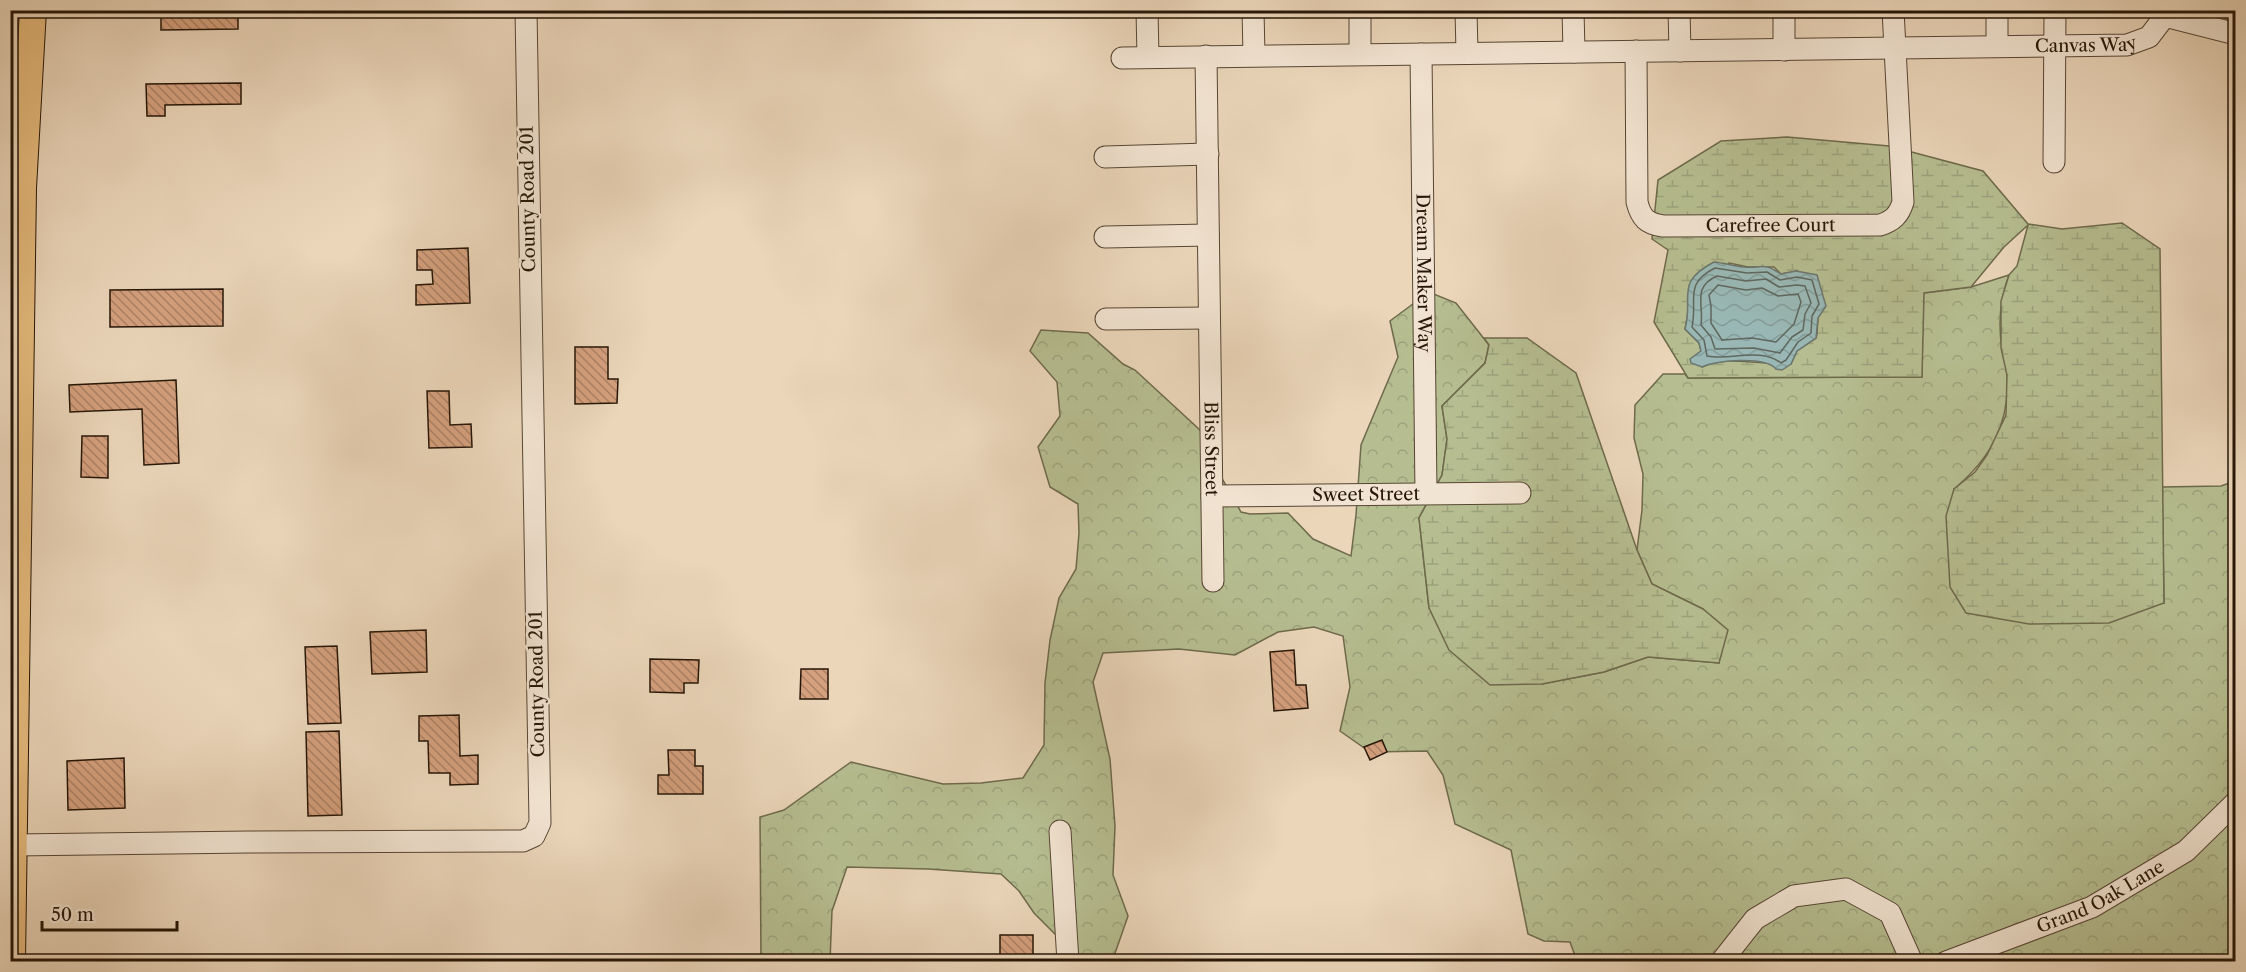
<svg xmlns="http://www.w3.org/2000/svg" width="2246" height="972" font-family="'Libre Caslon Text',serif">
	<defs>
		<pattern id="forest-crowns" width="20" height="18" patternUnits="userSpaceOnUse" patternTransform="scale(1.5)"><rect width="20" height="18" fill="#b6be91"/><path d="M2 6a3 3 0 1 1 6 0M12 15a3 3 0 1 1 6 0" fill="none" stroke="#9ca37c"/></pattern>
		<pattern id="wetland-marsh" width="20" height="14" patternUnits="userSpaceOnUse" patternTransform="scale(1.5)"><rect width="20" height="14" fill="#b6be91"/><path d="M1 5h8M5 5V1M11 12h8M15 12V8" fill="none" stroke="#9ca37c"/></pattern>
		<pattern id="water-waves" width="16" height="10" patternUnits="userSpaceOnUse" patternTransform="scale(1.5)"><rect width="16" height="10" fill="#99b8b5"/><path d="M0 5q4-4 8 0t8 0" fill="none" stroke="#849d9a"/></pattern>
		<pattern id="building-back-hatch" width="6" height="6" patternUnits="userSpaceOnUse" patternTransform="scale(1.5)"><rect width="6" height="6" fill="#d5a07e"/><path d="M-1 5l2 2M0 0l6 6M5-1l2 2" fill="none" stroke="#ad8165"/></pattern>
	</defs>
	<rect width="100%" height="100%" fill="#ebd6ba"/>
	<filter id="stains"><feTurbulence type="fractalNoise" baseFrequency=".00333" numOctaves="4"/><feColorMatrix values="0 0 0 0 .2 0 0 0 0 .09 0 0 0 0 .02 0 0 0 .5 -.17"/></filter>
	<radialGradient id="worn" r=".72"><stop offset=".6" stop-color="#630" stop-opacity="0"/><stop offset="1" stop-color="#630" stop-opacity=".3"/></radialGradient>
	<path fill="url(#forest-crowns)" stroke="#6e6a4c" stroke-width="1.5" d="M2009,275C2000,299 1998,324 2002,349C2003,358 2007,367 2007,376C2010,424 1990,459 1954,489L2164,603L2162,487L2221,486L2235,481V961H2175L2159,955L2156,962L1577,961L1570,942L1544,941L1528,934L1511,850L1455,824L1443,775L1427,751L1370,752L1340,731L1350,687L1343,636L1314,627L1278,632L1235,655L1179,649L1103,653L1093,682L1110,759L1115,826L1113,875L1128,916L1113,959L1082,961L1034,913L1019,891L1001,874L928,869L847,867L832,911L830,961H761L760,817L784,810L851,762L943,784L981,783L1023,778L1044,745L1045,683L1050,640L1059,598L1076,569L1079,533L1078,504L1050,487L1038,447L1060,416L1057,382L1030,351L1041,330L1088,333L1123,364L1135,370L1201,431L1219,473L1241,512L1250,514L1288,513L1313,539L1351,556L1356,515L1361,445L1398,357L1390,321L1429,292L1456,303L1489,345L1485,363L1442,406L1447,439L1442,475L1419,518L1429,608L1542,684L1604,672L1648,657L1719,663L1703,609L1652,584L1637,550L1642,510L1643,474L1634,438L1635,405L1663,374H1685L1688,378L1922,377L1923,293L1971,287Z"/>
	<g fill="url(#wetland-marsh)" stroke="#6e6a4c" stroke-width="1.5" fill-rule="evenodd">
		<path d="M1787,137L1889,146L1983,171L2028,224L2062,229L2122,223L2160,249L2164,603L2109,623L2029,624L1966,613L1950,587L1946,516L1954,489L1975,472L1987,455L2006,415L2007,375L2001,348V301L2009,275L2017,266L2028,225L2004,247L1971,287L1924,293L1922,377L1688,378L1654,322L1668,250L1652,239L1658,180L1721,141ZM1729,263L1748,267H1774L1781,274L1797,271L1818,318L1817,334L1816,338L1797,351L1791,364C1763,366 1729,354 1702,367L1691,359L1701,351L1699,343L1685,329L1689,308Z"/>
		<path d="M1484,338H1527L1576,373L1637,550L1652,584L1703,609L1728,630L1719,663L1648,657L1604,672L1542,684L1490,685L1449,650L1429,608L1419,518L1442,475L1447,439L1442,406L1485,363L1489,345Z"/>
	</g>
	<path fill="url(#water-waves)" stroke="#6b776f" stroke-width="1.5" d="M1714,262C1724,263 1734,266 1744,267C1764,269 1762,261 1781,274L1796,271L1817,275L1826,306L1818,318L1816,338L1797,351L1791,364L1782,370L1776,369C1766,356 1716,360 1702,367L1691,363L1690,359L1701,351L1699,343L1685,329C1694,296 1674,283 1714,262Z"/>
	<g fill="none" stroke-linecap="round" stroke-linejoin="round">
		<g stroke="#60675e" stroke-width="1.5">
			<path d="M1715,268L1747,273L1767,272L1780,280L1797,277L1812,280L1819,304L1812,316L1811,333L1798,342L1786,360L1781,363C1760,347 1730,361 1707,356L1704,340L1692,327C1698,300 1683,284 1715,268Z"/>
			<path d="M1717,276L1746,281L1766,279L1779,287L1797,285L1805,286L1811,303L1805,314L1803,330L1792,337L1780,353L1754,348L1715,349L1711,337L1701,325C1704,304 1692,287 1717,276Z"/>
			<path d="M1718,285L1746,290L1762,288L1778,296L1798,294L1801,302L1794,324L1776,342L1752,338L1722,340L1711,323V306L1709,295Z"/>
		</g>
	</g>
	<g fill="url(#building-back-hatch)" stroke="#261607" stroke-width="1.5">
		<path d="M161,10H238V29L161,30Z"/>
		<path d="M241,83V104L165,105V116H147L146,84Z"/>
		<path d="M468,248L470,303L416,305V285L433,284L432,270H417V250Z"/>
		<path d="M223,289V326L110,327V290Z"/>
		<path d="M575,347H608V379H618L617,403L575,404Z"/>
		<path d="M176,380L179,463L144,465L142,409L70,412L69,385Z"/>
		<path d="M427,391H449L450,425L471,424L472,447L429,448Z"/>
		<path d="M82,436H108V478L81,477Z"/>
		<path d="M426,630L427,672L372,674L370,632Z"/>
		<path d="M337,646L341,723L308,724L305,647Z"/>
		<path d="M1294,650L1296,685H1306L1308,708L1274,711L1270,652Z"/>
		<path d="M650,659L699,660L698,683H684V693L650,692Z"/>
		<path d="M801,669H828V699H800Z"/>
		<path d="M459,715L460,756L478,755V784L450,785V773H429L428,741H419V716Z"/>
		<path d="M339,731L342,815L308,816L306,732Z"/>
		<path d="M1382,740L1387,752L1370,760L1364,747Z"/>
		<path d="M668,750H695V766H703V794H658V775H669Z"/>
		<path d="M124,758L125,808L68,810L67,761Z"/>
		<rect x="1000" y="935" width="33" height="27"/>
	</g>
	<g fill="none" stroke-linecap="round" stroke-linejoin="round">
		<defs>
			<g id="minor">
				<path d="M1147,10L1148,57"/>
				<path d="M1253,10L1254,55"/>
				<path d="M1360,10V54"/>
				<path d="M1466,10L1467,53"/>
				<path d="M1573,10L1574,52"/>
				<path d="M1679,10L1680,51"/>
				<path d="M1784,10V50"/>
				<path d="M2232,10L2236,12"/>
				<path d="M2165,16L2232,33"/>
				<path d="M1997,46V10"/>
				<path id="s1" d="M1636,51L1637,202C1641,218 1647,224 1663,226L1880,225C1893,221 1899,215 1903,202L1893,10"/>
				<path id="s2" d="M1421,54L1426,493"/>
				<path id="s3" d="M1206,56L1213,581"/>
				<path id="s4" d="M1122,58L2127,45L2149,37L2165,16"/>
				<path d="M1105,157L1208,154"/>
				<path d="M2054,162L2055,10"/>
				<path d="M1105,237L1208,235"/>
				<path d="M1106,319L1209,318"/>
				<path id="s5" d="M1212,496L1520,493"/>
				<path d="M1060,831L1068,962"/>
				<path d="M14,845L249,842L523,841L534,836L540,823L526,10"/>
				<path d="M1721,962L1755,919L1794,896L1846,889L1890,913L1912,962"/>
				<path id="s6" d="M1946,962L2092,907L2186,851L2236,802"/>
			</g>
			<path id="major" d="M12,962L23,188L33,10"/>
		</defs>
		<use href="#minor" stroke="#574634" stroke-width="23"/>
		<use href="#major" stroke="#261607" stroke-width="28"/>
		<use href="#minor" stroke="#f2e4d2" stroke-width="21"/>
		<use href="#major" stroke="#e6bb7d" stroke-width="26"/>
	</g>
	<g text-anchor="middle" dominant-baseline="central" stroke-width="5" stroke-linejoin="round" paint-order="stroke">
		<g font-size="18" fill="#261607" stroke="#f2e4d2">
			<text stroke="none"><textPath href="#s4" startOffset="964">Canvas Way</textPath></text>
			<text transform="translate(528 199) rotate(-91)">County Road 201</text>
			<text stroke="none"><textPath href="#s1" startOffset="297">Carefree Court</textPath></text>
			<text stroke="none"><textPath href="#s2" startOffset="219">Dream Maker Way</textPath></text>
			<text stroke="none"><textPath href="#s3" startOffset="393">Bliss Street</textPath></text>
			<text stroke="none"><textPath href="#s5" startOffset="154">Sweet Street</textPath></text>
			<text transform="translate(537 684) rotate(-91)">County Road 201</text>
			<text stroke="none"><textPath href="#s6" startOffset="168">Grand Oak Lane</textPath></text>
		</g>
	</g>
	<rect width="2246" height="972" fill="none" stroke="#ebd6ba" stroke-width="36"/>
	<rect x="12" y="12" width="2222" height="948" fill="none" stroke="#261607" stroke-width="3"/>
	<rect x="18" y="18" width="2210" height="936" fill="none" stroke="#261607" stroke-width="1.5"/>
	<path d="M42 921v9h135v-9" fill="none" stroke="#261607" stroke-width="3"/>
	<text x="51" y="921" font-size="18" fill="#261607" stroke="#f2e4d2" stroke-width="4.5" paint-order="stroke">50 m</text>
	<rect width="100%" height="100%" filter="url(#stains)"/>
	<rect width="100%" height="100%" fill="url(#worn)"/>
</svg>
